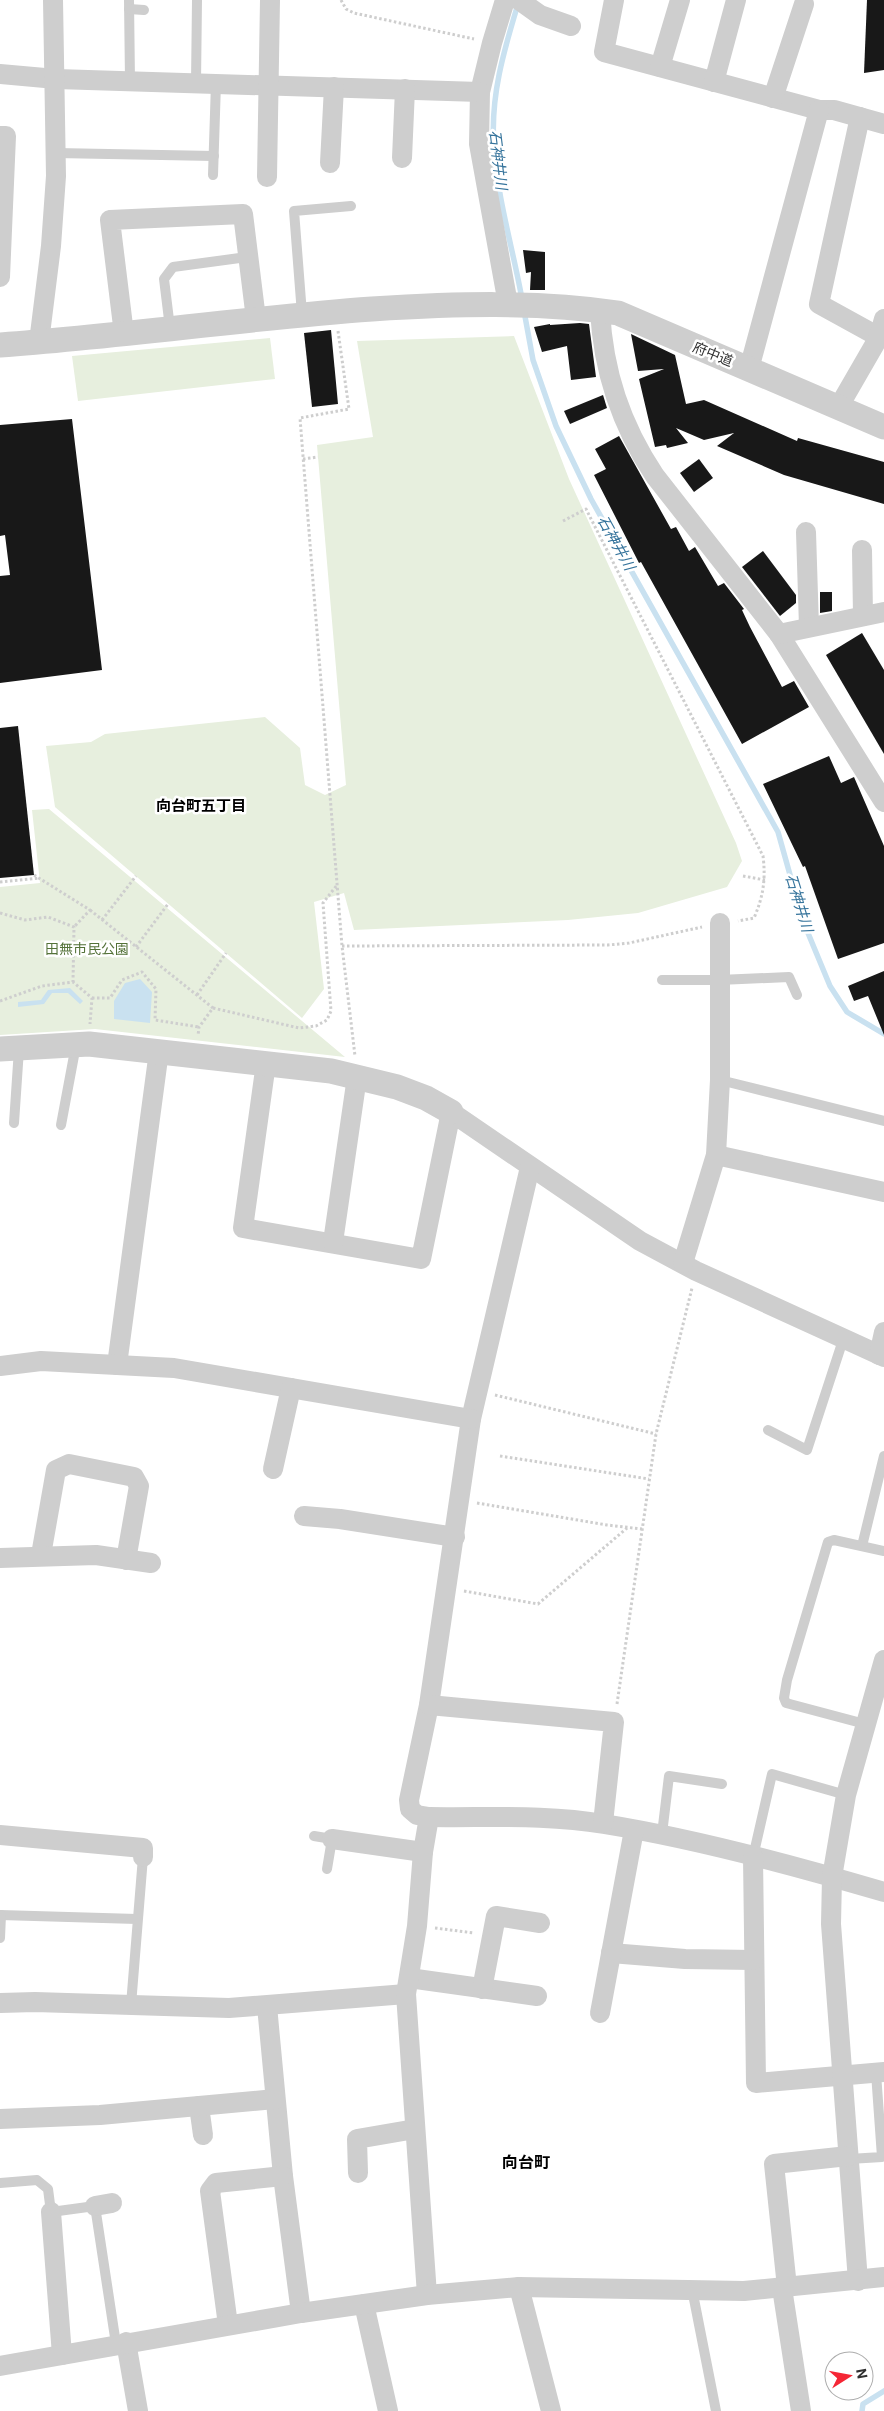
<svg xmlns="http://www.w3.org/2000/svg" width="884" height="2411" font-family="Roboto,'Noto Sans JP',sans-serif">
	<rect width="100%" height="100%" fill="#fff"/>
	<g fill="#e7efde">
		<path d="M514,336L569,479L736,843L742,861L727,887L638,913L568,920L354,930L344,893L314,902L324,989L302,1018L55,807L46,746L91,742L105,734L265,717L300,748L305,785L325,795L346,785L317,445L373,437L357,341Z"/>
		<path d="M270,338L275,379L78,401L72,356Z"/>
		<path d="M49,809L345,1057L95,1029L0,1035V887L40,883L32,810Z"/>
	</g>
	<g fill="#c9e1f0">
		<path d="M140,979L152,992L150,1023L114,1019V1001L125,983Z"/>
		<path d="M70,988L83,1001L80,1004L68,993H52L44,1004L18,1007V1002L41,1000L48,990Z"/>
	</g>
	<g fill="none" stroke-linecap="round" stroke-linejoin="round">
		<g stroke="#c9e1f0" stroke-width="5.5">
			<path d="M518,4C504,50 490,97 494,146C497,197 513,249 522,299"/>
			<path d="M524,311L533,360L556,426L591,499L778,832L803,921L830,986L847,1012L884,1034"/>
			<path d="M862,2411L863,2404L884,2391"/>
		</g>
	</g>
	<g fill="#181818">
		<path d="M867,0H884V70L864,73Z"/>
		<path d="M523,250L545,252V290H530L531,272L526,273Z"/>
		<path d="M580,323L589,324L596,377L571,380L567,346L542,352L534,327L550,324V325Z"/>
		<path d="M331,330L338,404L312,407L304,333Z"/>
		<path d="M631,334L675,355L686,404L704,400L797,441L798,438L884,462V504L784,475L717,446L734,433L704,440L676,428L688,443L667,448L666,445L655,447L639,379L664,369L638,371Z"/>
		<path d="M603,395L607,408L570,424L564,411Z"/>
		<path d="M72,419L102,670L0,683V576L10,575L5,535L0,536V425Z"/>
		<path d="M619,436L671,529L676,527L689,551L695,547L718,586L724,583L744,609L742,610L750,627L782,687L794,681L809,707L742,744L641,562L639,563L594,475L606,469L595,449Z"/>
		<path d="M699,459L713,478L694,492L680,473Z"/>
		<path d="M763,551L796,595V603L780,616L742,567Z"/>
		<path d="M820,592H832V611L820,613Z"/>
		<path d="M862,633L884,670V754L826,655Z"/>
		<path d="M18,726L34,875L0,878V728Z"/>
		<path d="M829,756L841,783L854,777L884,846V943L838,959L805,866L803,867L763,784Z"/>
		<path d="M884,971V1035L868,996L854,1001L848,986Z"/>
	</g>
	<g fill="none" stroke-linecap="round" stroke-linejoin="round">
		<g stroke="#cecece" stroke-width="3" stroke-dasharray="2.5 2.5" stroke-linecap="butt">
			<path d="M341,0L346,9L354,13L474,39"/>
			<path d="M338,331L349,409L300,418L342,946L355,1056"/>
			<path d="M303,459L318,457"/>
			<path d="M563,521L586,509L763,856C766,880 763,897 754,918L738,921"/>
			<path d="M34,875L90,910L74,927"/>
			<path d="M743,876L765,880"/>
			<path d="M0,882L39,878"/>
			<path d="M90,910L213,1008L199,1027L198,1036"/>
			<path d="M0,913L25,920L48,917L74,927L73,982"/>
			<path d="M102,920L136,876"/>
			<path d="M342,946L608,945L629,943L702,927"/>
			<path d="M136,947L168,904"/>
			<path d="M197,995L226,953"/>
			<path d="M92,998H110L122,980L142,972L156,989L155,1020L199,1027"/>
			<path d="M0,1001L42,986L73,982L92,998L90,1024"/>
			<path d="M213,1008L299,1028L316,1026L327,1020L331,1011L323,903L337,885"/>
			<path d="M495,1395L656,1434"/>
			<path d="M500,1456L649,1479"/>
			<path d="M477,1503L607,1525L642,1529"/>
			<path d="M464,1591L538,1604L627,1528"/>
			<path d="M617,1704L656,1434L692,1288"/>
			<path d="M435,1928L474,1933"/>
		</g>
		<g stroke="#cecece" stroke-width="10">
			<path d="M129,0L130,81"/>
			<path d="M129,9L144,10"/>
			<path d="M196,83L197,0"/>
			<path d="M56,153L214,156"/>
			<path d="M213,175L216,83"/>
			<path d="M302,314L294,211L351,206"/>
			<path d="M170,328L164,279L173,267L247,257"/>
			<path d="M662,980H719L789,977L797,995"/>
			<path d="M720,1080L884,1121"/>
			<path d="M14,1123L19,1049"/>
			<path d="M61,1125L76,1045"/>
			<path d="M768,1430L807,1450L844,1337"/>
			<path d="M862,1546L884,1456"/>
			<path d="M865,1724L786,1703L784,1698L787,1680L828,1542L834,1540L884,1551"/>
			<path d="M662,1834L669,1776L722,1784"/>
			<path d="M314,1836L332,1839L327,1869"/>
			<path d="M753,1857L772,1774L846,1795"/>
			<path d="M0,1915L137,1919"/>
			<path d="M0,1938L1,1915"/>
			<path d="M131,2005L143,1857"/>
			<path d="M849,2159L882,2157L876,2073"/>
			<path d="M0,2183L37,2180L48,2189L51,2212L95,2206L116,2344"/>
			<path d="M692,2289L716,2411"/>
		</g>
		<g stroke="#cecece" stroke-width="20">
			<path d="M505,0L492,43L480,92L479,144L508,304"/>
			<path d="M519,0L540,15L571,26"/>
			<path d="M614,0L604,52L819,110H834L884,124"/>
			<path d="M660,67L680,0"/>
			<path d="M0,74L56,79L480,92"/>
			<path d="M714,82L736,0"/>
			<path d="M773,98L804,4"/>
			<path d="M860,117L819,304L879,337"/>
			<path d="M0,136H6L0,277"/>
			<path d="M402,158L405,89"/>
			<path d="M330,163L334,87"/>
			<path d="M267,177L270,0"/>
			<path d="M600,310C603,372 621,425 655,476L779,634L884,802"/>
			<path d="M124,334L110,220L243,214L256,319"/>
			<path d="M39,342L51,246L56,176L53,0"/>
			<path d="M749,369L819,110"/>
			<path d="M838,408L879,337L884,319"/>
			<path d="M806,532L809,627"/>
			<path d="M862,550L863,616"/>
			<path d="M779,634L884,612"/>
			<path d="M266,1063L243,1228L421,1259L451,1112L640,1241L696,1271L884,1357"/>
			<path d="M716,1155L884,1192"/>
			<path d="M530,1167L471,1419L429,1705L409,1800L410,1809L417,1815L429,1817C487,1818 546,1814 604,1824C697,1839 793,1865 884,1892"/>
			<path d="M333,1242L357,1077"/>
			<path d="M683,1263L716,1155L720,1080V923"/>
			<path d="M879,1355L884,1332"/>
			<path d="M117,1365L159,1051"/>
			<path d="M0,1366L41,1361L174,1368L471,1419"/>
			<path d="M273,1469L291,1388"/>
			<path d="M304,1516L340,1519L455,1537"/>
			<path d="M41,1555L56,1470L69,1464L134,1477L139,1486L126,1560"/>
			<path d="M0,1558L96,1555L151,1563"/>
			<path d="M429,1705L614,1722L603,1823"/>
			<path d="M0,1835L143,1848V1857"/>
			<path d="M332,1839L423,1852"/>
			<path d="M753,1857L756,2083L884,2072"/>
			<path d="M611,1953L685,1959L753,1960"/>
			<path d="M409,1978L537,1996"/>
			<path d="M482,1989L496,1916L540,1923"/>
			<path d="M0,2003L35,2002L229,2008L406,1994"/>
			<path d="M267,2006L283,2176L301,2313"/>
			<path d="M600,2013L634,1830"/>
			<path d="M199,2106L203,2135"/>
			<path d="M0,2119L100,2115L275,2099"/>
			<path d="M358,2173L357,2139L415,2129"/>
			<path d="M95,2206L112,2203"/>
			<path d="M51,2212L62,2355"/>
			<path d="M858,2281L831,1924L832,1877L846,1795L884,1660"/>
			<path d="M519,2287L551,2411"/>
			<path d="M787,2287L774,2164L848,2156"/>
			<path d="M782,2288L801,2411"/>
			<path d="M427,2295L406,1994L417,1926L423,1852L429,1817"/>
			<path d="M364,2304L388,2411"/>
			<path d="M228,2325L210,2191L216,2183L283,2176"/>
			<path d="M126,2342L138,2411"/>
			<path d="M0,2366L301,2313L427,2295L519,2287L744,2291L884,2277"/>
		</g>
		<g stroke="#cecece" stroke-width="25">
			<path d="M0,345C124,336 248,318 372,309C454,304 536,301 618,313L884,427"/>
			<path d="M0,1049L89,1044L331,1071L397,1087L426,1098L451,1112"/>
		</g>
	</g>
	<g text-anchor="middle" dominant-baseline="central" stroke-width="5" stroke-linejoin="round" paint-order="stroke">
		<g font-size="14" fill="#313131" stroke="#fff">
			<text transform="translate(713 354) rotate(22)">府中道</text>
		</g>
		<g font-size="14" fill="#547239" stroke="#fff">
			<text x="87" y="949">田無市民公園</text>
		</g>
		<g font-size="15" font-style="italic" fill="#36749c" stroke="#fff">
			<text transform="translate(498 160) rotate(83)">石神井川</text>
			<text transform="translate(616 543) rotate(61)">石神井川</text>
			<text transform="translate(799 903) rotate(73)">石神井川</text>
		</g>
		<g font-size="15" font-weight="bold" fill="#000" stroke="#fff">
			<text x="201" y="806">向台町五丁目</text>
		</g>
		<g font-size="16" font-weight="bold" fill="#000" stroke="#fff">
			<text x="526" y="2162">向台町</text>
		</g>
	</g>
	<g transform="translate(849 2376) rotate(79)"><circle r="24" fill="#ffffff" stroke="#adadad"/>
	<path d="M0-4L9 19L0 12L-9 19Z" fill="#f52635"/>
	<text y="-8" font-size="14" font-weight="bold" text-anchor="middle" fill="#313131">N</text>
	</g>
</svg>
